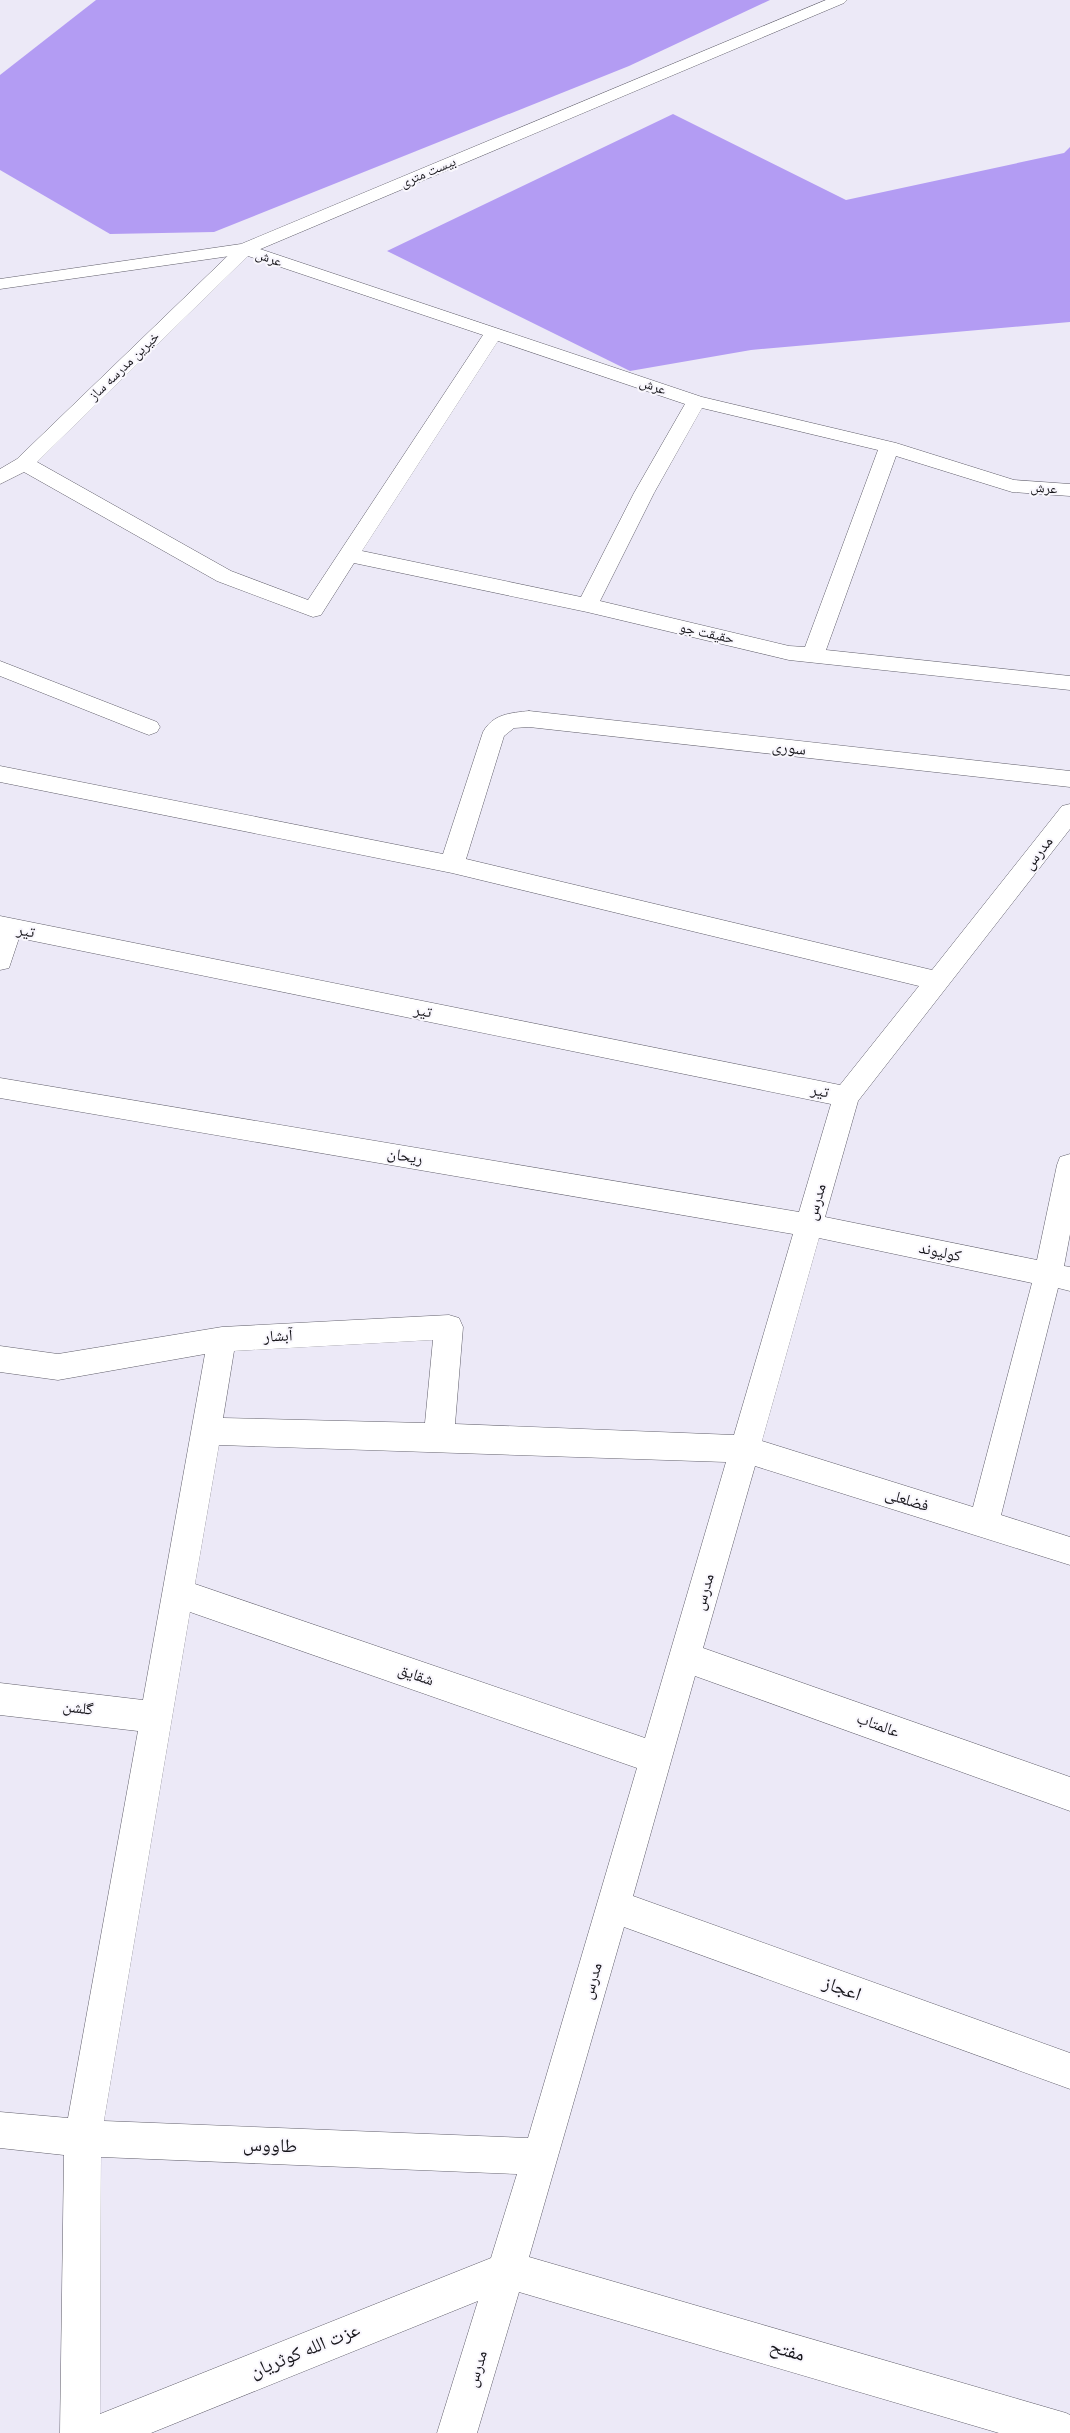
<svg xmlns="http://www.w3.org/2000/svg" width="1070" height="2433" font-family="Spectral,'Noto Naskh Arabic',serif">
	<rect width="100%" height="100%" fill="#ece9f7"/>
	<g fill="#b39cf3">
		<path d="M96,0H770L629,66L214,232L110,234L0,170V75Z"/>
		<path d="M673,114L846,200L1064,153L1070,147V322L751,350L630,371L387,251Z"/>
	</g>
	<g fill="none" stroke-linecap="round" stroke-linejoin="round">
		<defs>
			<g id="minor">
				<path d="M245,244L702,397L896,443L1014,480L1070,484V496L1012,492L896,456L826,650L1070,676V690L789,660L587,612L354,563L321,615L313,617L217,581L24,472L0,484V469L17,459L239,245ZM248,256L483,335L308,600L231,571L37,462ZM498,341L685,404L634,493L581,597L362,551ZM702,408L878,450L805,647L789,646L600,601L654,493Z"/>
				<path d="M0,661L157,722L160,727L157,732L149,735L141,732L0,676Z"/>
				<path d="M529,711L1070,771V787L529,727L514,728L504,736L466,859L932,970L1062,806L1070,804V829L858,1101L825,1217L1037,1260L1057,1165L1060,1157L1070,1154V1234L1064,1266L1070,1267V1291L1058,1288L1001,1515L1070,1537V1565L755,1466L703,1648L1070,1777V1811L695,1676L633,1896L1070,2053V2089L624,1927L529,2257L1066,2413L1070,2415V2433H999L519,2292L477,2433H437L478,2301L151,2433H60L64,2155L0,2148V2112L68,2118L138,1731L0,1715V1683L143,1700L205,1354L58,1380L0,1372V1346L58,1354L222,1327L449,1315L459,1318L463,1327L455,1424L734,1435L793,1234L0,1098V1078L799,1212L831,1104L19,938L9,968L0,970V916L840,1085L919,986L452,873L0,782V766L443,854L483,732C493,714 510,713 529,711ZM819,1238L1032,1283L973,1507L762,1441ZM433,1340L425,1423L223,1418L234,1351ZM219,1445L726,1462L645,1738L195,1584ZM190,1612L637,1768L528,2138L104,2121ZM101,2157L517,2174L491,2258L100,2414Z"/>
			</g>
			<path id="tertiary" d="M826,0H847L844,3L251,253L0,289V279L241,244Z"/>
		</defs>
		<use href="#minor" stroke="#615f6b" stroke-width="1"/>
		<use href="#tertiary" stroke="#615f6b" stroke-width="1"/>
		<use href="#minor" fill="#fff" fill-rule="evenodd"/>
		<use href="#tertiary" fill="#fff" fill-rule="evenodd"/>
	</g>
	<g text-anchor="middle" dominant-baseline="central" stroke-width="4" stroke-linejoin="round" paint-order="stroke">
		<g font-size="14" fill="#17161b" stroke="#f9f7fd">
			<text transform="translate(428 172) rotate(-23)">بیست متری</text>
			<text transform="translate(269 258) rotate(19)">عرش</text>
			<text transform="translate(124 366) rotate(-44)">خیرین مدرسه ساز</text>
			<text transform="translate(653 386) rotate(19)">عرش</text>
			<text transform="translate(1044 488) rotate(4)">عرش</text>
			<text transform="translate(707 633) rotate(13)">حقیقت جو</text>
		</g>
		<g font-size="16" fill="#17161b" stroke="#f9f7fd">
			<text transform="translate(789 748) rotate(6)">سوری</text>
			<text transform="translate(1038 853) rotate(-52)">مدرس</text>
			<text transform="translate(26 931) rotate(11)">تیر</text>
			<text transform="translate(423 1011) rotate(11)">تیر</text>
			<text transform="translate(820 1091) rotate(11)">تیر</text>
			<text transform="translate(405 1156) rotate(10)">ریحان</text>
			<text transform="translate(816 1202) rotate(-74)">مدرس</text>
			<text transform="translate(940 1252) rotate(12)">کولیوند</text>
			<text transform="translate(278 1336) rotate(-3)">آبشار</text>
			<text transform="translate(907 1500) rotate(17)">فضلعلی</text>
			<text transform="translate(704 1592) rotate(-74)">مدرس</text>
			<text transform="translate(416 1675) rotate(19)">شقایق</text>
			<text transform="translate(78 1708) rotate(7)">گلشن</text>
			<text transform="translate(878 1725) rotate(20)">عالمتاب</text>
			<text transform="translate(592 1981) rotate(-74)">مدرس</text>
			<text transform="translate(477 2369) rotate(-73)">مدرس</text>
		</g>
		<g font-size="19" fill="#17161b" stroke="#f9f7fd">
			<text transform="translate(842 1989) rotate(20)">اعجاز</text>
			<text transform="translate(270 2146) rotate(2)">طاووس</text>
			<text transform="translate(305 2351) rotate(-22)">عزت الله کوثریان</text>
			<text transform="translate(787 2351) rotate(16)">مفتح</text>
		</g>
	</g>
</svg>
